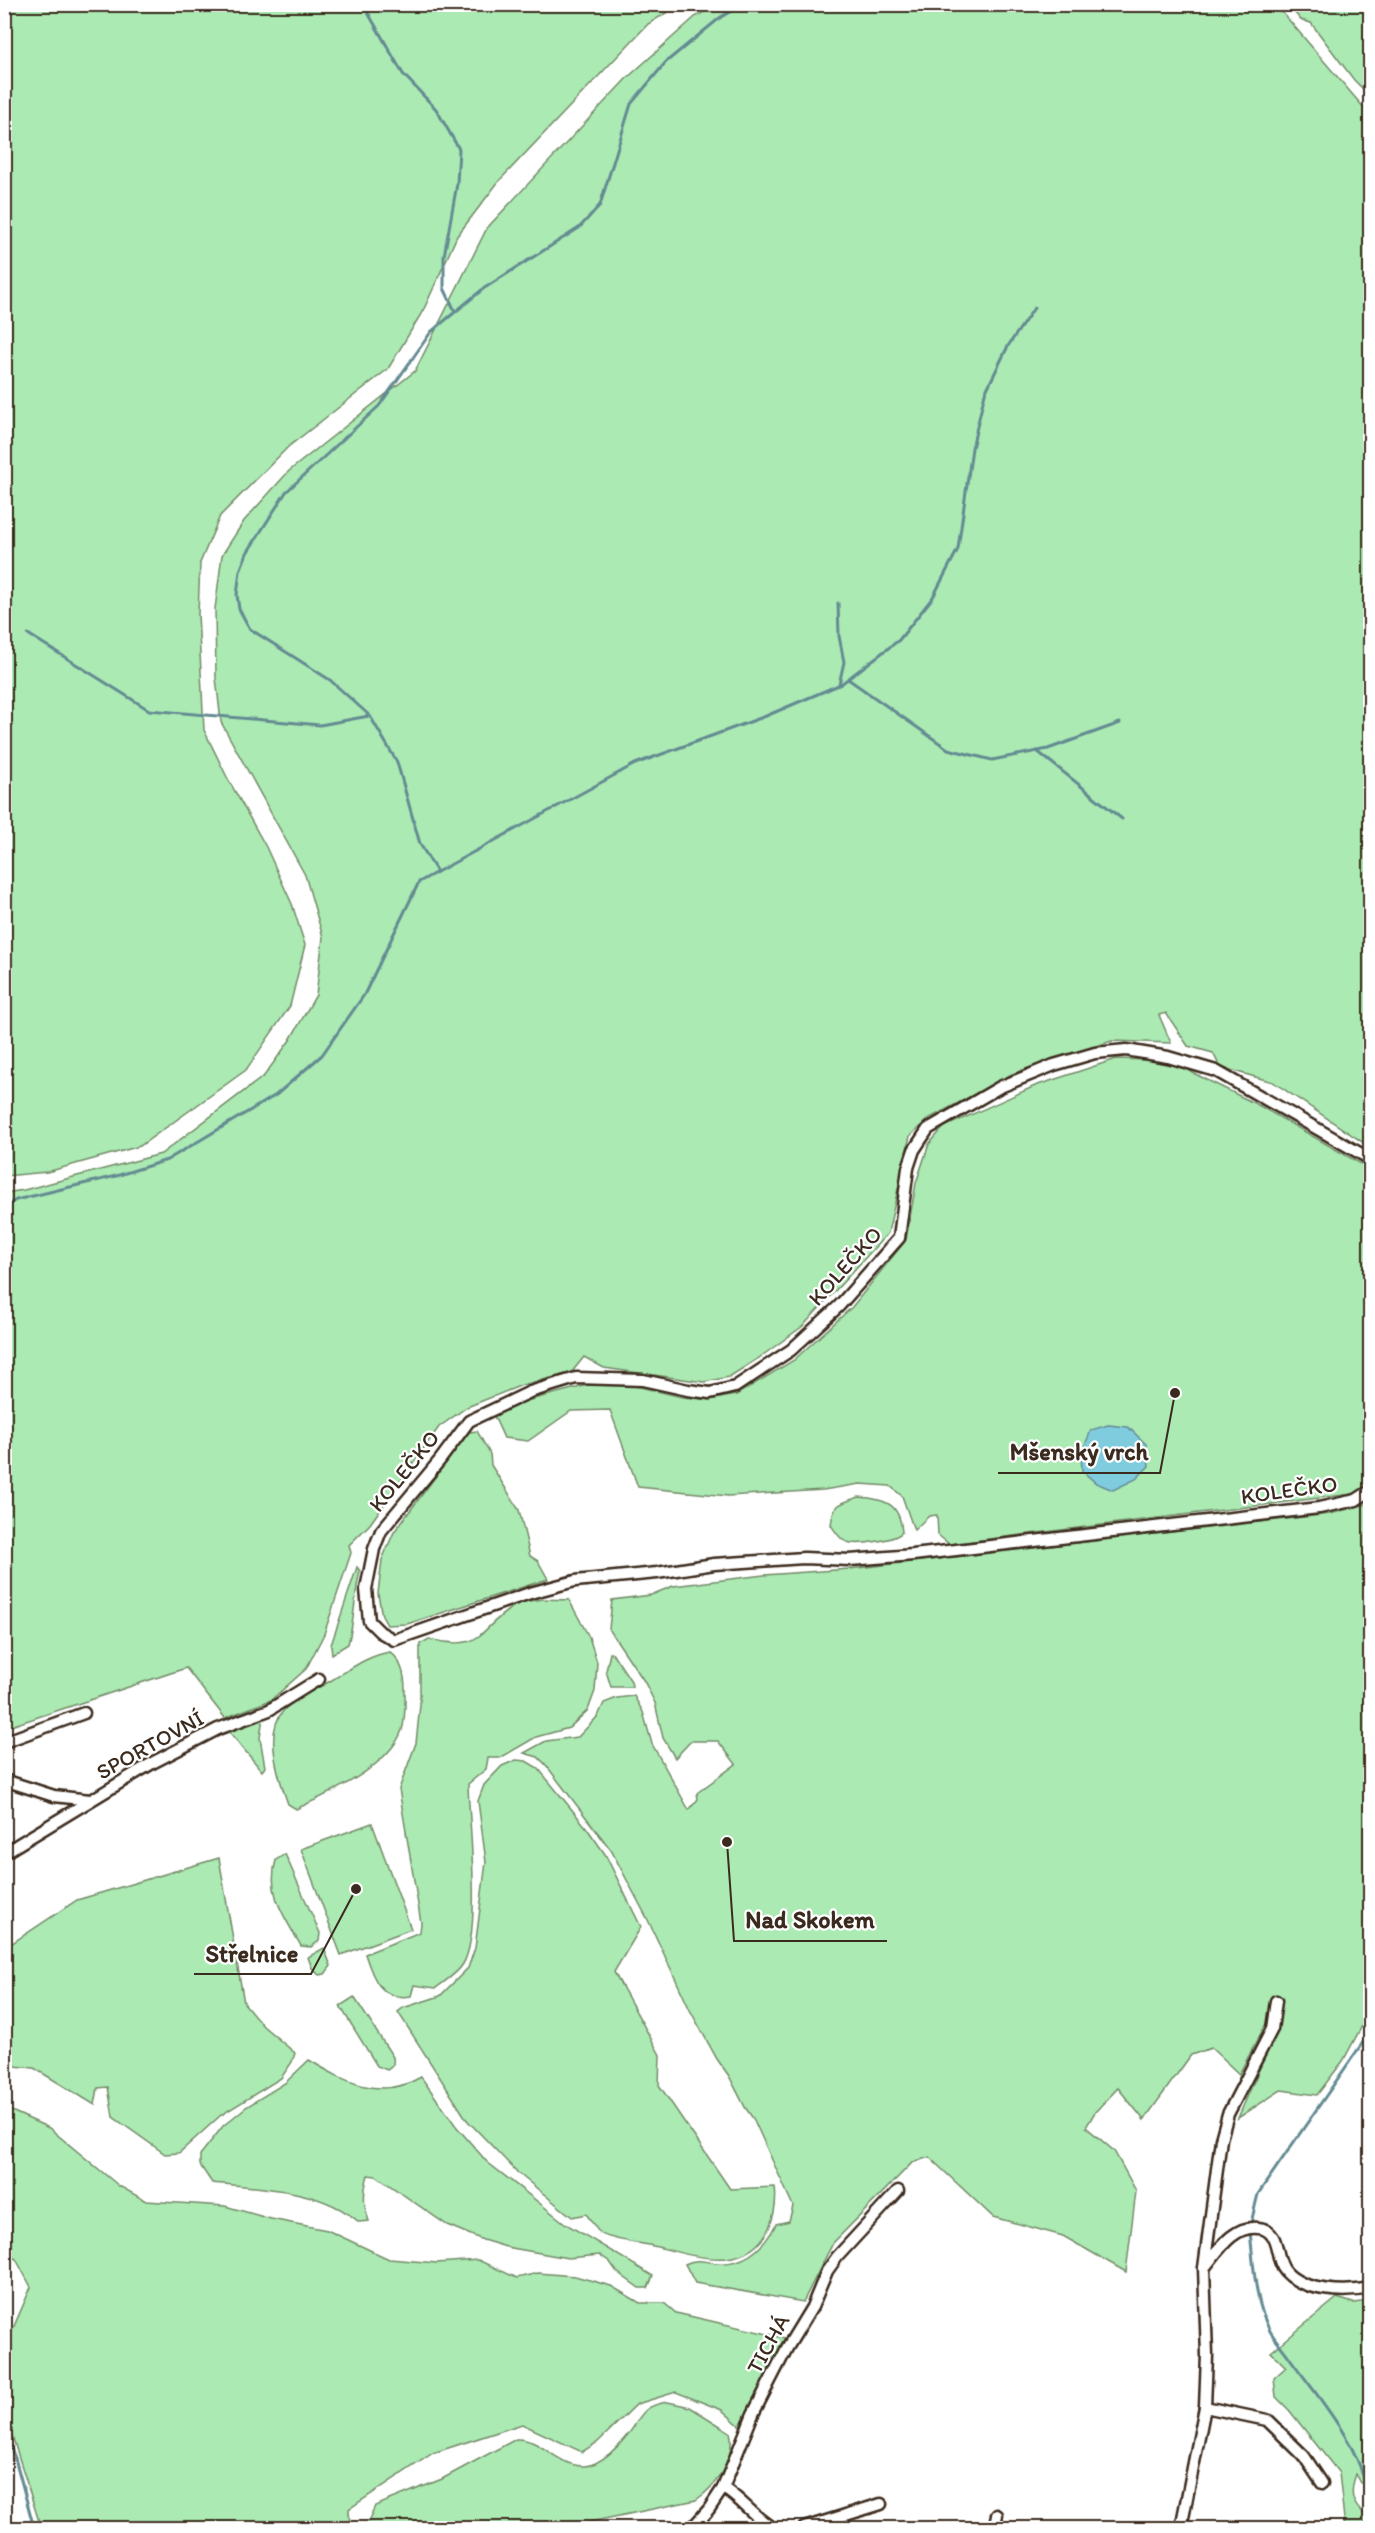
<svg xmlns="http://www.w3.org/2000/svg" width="1375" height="2533" font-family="Itim,sans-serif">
	<rect width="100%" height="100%" fill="#fff"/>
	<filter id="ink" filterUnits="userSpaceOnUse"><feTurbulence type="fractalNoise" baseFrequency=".0167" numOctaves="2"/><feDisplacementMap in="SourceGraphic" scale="12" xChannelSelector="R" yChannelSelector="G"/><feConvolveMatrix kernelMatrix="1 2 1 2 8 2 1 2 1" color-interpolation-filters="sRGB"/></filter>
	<g filter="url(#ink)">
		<g fill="#abeab3" stroke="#738a68" stroke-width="1.5">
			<path d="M5,4L679,5L648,24L499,181L457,236L424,309L388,369L288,447L220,516L200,563L198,614L204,730L227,777L266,847L292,904L305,945L290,1006L246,1070L140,1146L47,1172L5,1176Z"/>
			<path d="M716,5H1276L1370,115V1147L1273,1082L1220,1067L1213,1053L1188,1046L1166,1013L1159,1015L1171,1043L1112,1041L1051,1060L1012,1074L928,1119L910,1136L888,1233L803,1326L759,1358L729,1377L704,1382L604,1368L584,1357L571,1373L522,1385L467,1407L439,1427L370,1524L349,1545L351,1553L324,1634L306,1669L271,1700L225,1718L186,1668L5,1728V1193L24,1190L161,1154L264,1076L290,1040L316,995L323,937L305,875L221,722L216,678L215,609L222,555L244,521L289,471L415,371L487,228L626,79L695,17Z"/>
			<path d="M1288,5H1370V93L1369,95L1354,80L1311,23L1301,20Z"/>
			<path d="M1116,1059L1149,1060L1183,1068L1258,1105L1370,1169V1485L1360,1493L949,1544L938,1535L937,1515L929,1516L914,1530L902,1496L890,1486L860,1484L823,1490L728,1496L638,1487L610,1410L571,1411L528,1441L504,1438L494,1416L522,1402L592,1384H627L682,1397L710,1400L736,1395L794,1360L852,1307L906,1240L916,1183L929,1144L944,1127L1035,1086Z"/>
			<path d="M477,1431L490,1454L491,1465L519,1510L530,1556L538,1561L548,1579L407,1624L387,1625L382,1616L378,1594L382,1560L394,1532L469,1432Z"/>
			<path d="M859,1497C885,1499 900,1503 902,1532C896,1540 857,1546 847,1542C840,1540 835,1531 831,1525C833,1504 840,1503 859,1497Z"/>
			<path d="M1370,1503V2011L1343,2061L1317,2095L1281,2090L1238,2118L1279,2024H1266L1239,2074L1211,2048L1191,2055L1144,2120L1118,2088L1095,2112L1086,2127L1114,2151L1136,2191L1126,2272L1063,2236L993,2217L929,2157L912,2163L833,2243L803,2302L695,2283L685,2264C696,2258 705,2262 717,2263C745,2265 764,2248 776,2224L789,2221L793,2206L754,2120L745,2107L729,2076L717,2059L690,2010L648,1920L611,1850L546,1765L538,1757L524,1753L546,1741L578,1737L598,1716L604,1703L617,1698L634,1696L643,1712L652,1744L689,1810L698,1799L697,1793L736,1764L718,1741H691L675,1758L663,1738L655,1703L644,1681L609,1629L612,1600L651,1595L673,1586L764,1575L849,1569L1330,1514Z"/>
			<path d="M357,1567L360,1571C354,1595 355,1619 348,1644L332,1654L331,1645Z"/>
			<path d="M542,1599L569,1600L589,1637L597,1662L595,1691L588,1710L569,1728L536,1737L500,1758H488L486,1769L468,1784C469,1824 482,1932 463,1964C457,1974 445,1981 436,1988L414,1985L411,1996C381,2001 373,1979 365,1954L420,1932L421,1923L399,1789L416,1743L420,1705V1644L429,1639C484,1652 476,1631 514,1606C521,1601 533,1601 542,1599Z"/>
			<path d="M390,1652C401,1659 405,1676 405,1689C405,1702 406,1717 402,1730C390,1766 329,1794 296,1809L288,1804C279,1779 263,1732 284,1710C297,1697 317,1689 332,1680C350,1669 369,1655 390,1652Z"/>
			<path d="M610,1653L613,1654L631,1681L632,1687H611L606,1671Z"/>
			<path d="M263,1717L260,1738L265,1767L262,1771L231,1734V1731Z"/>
			<path d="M516,1760L526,1761L538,1768L586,1827L605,1854L641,1927L614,1972L660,2055L659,2085L730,2189L775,2187C777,2202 775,2214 769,2228C746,2277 689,2254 649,2245C638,2243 607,2239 600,2233C595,2228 591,2220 586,2214L572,2217L518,2173L467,2120L398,2012L403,2008L440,1996L468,1968L475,1948L486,1862L478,1801L484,1785L502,1766Z"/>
			<path d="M372,1823L411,1929L341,1955L301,1849Z"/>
			<path d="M285,1854L320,1933L319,1941L311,1947L301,1946C285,1917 266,1894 276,1860Z"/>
			<path d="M219,1858L244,2003L263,2026L295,2053L292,2062L281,2078L221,2115L179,2153L165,2154L113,2117L108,2087L98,2088L95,2105L34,2068L5,2065V1948L77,1900Z"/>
			<path d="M324,1948L331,1966L325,1974L319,1975L312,1968L308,1957Z"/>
			<path d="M354,1997L393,2057C394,2064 393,2067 387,2070L377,2066L340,2006Z"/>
			<path d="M309,2060C346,2082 380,2101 421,2077L456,2126L487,2162L566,2224L653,2276L648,2288H639L617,2272L610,2262L600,2255L568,2258L506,2247L483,2240L447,2225L376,2176L368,2175C363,2192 363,2205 369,2221L359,2222C320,2188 261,2188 212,2183L200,2165V2155L223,2126L246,2107L285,2083Z"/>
			<path d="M5,2108L49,2128L119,2186L146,2201L225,2206L271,2219L327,2230L389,2259L437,2263L478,2260L517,2278L538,2273L575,2276L611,2286L640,2303H664L676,2313L785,2338L740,2426L722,2410L676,2392L637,2404L598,2442L582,2452L522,2424L433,2453L349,2509L350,2528H41L10,2429L5,2396V2347L31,2287L16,2259L5,2253Z"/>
			<path d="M1337,2298L1353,2303L1370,2301V2481L1361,2483L1356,2474C1350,2491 1350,2503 1365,2515V2528H1345L1339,2473L1289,2410L1276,2397L1274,2378L1286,2367L1271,2352Z"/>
			<path d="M668,2402L690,2407L730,2432C736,2457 717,2486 696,2500L590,2522L579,2528H365L375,2506L442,2479L516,2439C542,2438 557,2467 585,2466C601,2465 620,2445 629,2433C635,2426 639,2416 646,2410C652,2405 660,2403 668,2402Z"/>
		</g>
		<path fill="#80ccdf" stroke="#648b92" stroke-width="1.5" d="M1108,1425L1128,1427L1146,1444L1149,1466L1136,1479L1113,1490L1096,1483L1082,1471L1081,1455L1091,1430Z"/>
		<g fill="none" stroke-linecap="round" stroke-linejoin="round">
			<g stroke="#648b92" stroke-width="3">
				<path d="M367,11L403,74L436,109L459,149L457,184L444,256V288L455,311"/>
				<path d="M838,603L839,636L844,662L839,684"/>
				<path d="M28,634L149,710L320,725L369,716"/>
				<path d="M848,679L948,749L992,760L1048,749L1120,723"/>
				<path d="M1037,751L1122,819"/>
				<path d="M437,872L635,764L766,716L841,684L899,640L933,597L958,549L972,448L985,393L1008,346L1034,308"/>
				<path d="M4,1207L16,1200L116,1176L167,1160L276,1095L322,1055L364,995L419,882L437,872L420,844L397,762L370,716L330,680L250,629L239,609L237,595L240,571L247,553L286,492L379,406L431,332L483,289L579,228L600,205L631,104L666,62L721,17L743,4"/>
				<path d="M1251,2223L1258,2194L1370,2032"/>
				<path d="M1250,2232C1254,2265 1254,2300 1270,2331C1275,2340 1283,2348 1289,2357C1322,2403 1365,2449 1370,2508"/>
				<path d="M4,2431L15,2458L34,2528"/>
			</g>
			<defs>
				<g id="minor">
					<path d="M1370,1159L1216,1071L1168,1057L1126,1050L1095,1053L1054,1065L1000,1087L928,1129L914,1150L908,1168L899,1238L839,1306L791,1350L735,1387L710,1393L688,1390L643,1380L576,1378L530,1392L469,1421L440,1460L381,1531L374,1549L366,1589L369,1621L380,1632L394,1640L530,1593L575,1581L657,1573L714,1564L804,1558L850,1560L913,1555L1319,1508L1356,1500L1370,1491"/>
					<path d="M4,1742L84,1713"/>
					<path d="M4,1780L54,1796L90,1800"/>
					<path d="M4,1853L154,1762L218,1729L269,1710L319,1679"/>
					<path d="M1204,2268C1218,2251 1233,2225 1258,2228C1264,2228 1270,2232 1273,2237C1279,2248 1277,2262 1286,2272C1304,2292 1346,2293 1370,2288"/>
					<path d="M1205,2407L1267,2420L1304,2456L1322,2483"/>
					<path d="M723,2488C742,2499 754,2518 773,2528"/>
					<path d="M692,2528L709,2509L723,2488L753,2414L787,2348L812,2307L827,2271L837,2257L898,2191"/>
					<path d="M804,2528L881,2504"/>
					<path d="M994,2528L997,2515"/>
					<path d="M1181,2528L1205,2407L1207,2355L1204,2268L1221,2139L1228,2114L1272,2029L1276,2001"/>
				</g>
			</defs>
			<use href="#minor" stroke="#3b2a1e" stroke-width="15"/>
			<use href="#minor" stroke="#fff" stroke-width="10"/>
		</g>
	</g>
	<g text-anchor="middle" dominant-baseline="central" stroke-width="4.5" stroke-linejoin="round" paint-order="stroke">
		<g font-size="22" fill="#3b2a1e" stroke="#fff">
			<text transform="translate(845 1266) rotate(-48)">KOLEČKO</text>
			<text transform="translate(404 1471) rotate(-51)">KOLEČKO</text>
			<text transform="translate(1289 1490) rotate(-8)">KOLEČKO</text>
			<text transform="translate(150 1745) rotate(-29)">SPORTOVNÍ</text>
			<text transform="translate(768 2344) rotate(-61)">TICHÁ</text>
		</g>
	</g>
	<path fill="none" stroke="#3b2a1e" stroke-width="2" d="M1175 1393L1160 1473H998M727 1842L734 1941H887M356 1889L311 1974H194"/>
	<g fill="#3b2a1e" stroke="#fff" stroke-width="2">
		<circle cx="1175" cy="1393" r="6"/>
		<circle cx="727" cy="1842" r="6"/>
		<circle cx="356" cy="1889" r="6"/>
	</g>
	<g font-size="24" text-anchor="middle" font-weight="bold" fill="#3b2a1e" stroke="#fff" stroke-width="4.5" stroke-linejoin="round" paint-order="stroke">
		<text x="1079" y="1460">Mšenský vrch</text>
		<text x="810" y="1928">Nad Skokem</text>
		<text x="252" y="1962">Střelnice</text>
	</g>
	<rect width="1375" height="2533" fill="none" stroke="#fff" stroke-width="24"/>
	<rect x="12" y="12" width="1351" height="2509" fill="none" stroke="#3b2a1e" stroke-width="2" filter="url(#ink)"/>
</svg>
